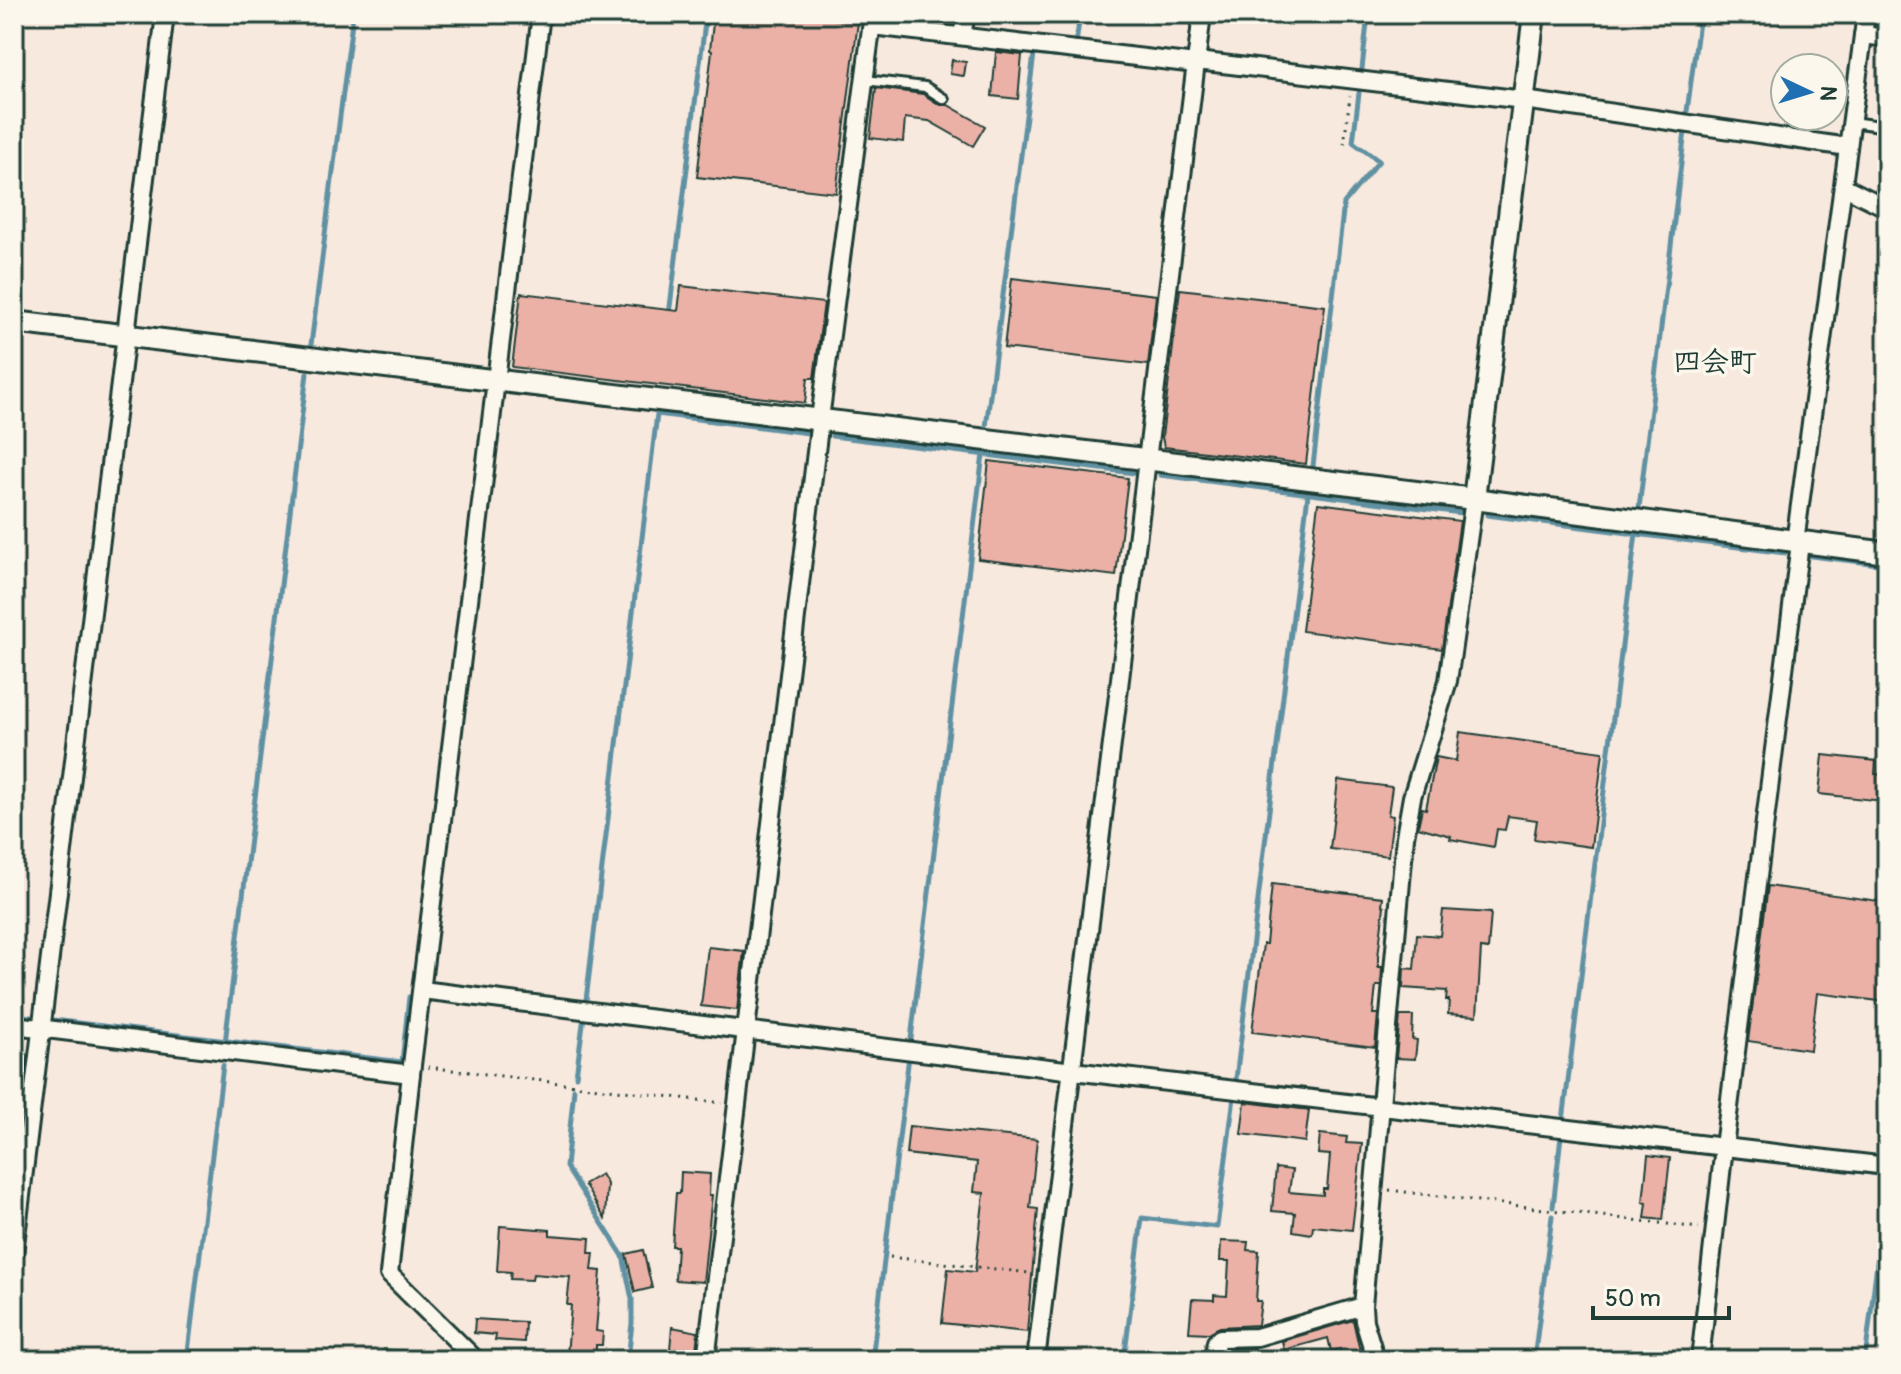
<svg xmlns="http://www.w3.org/2000/svg" width="1901" height="1374" font-family="Pangolin,'Klee One',sans-serif">
	<rect width="100%" height="100%" fill="#f8e9de"/>
	<filter id="ink" filterUnits="userSpaceOnUse"><feTurbulence type="fractalNoise" baseFrequency=".0125" numOctaves="2"/><feDisplacementMap in="SourceGraphic" scale="16" xChannelSelector="R" yChannelSelector="G"/><feConvolveMatrix kernelMatrix="1 2 1 2 8 2 1 2 1" color-interpolation-filters="sRGB"/></filter>
	<g filter="url(#ink)">
		<path fill="#a6dda1" stroke="#628d6a" stroke-width="2" d="M384,1349L459,1356L463,1360H382L381,1357Z"/>
		<g fill="none" stroke-linecap="round" stroke-linejoin="round">
			<g stroke="#6091a3" stroke-width="5">
				<path d="M1076,44L1080,14"/>
				<path d="M1362,69L1368,14"/>
				<path d="M1686,119L1700,14"/>
				<path d="M669,315L706,14"/>
				<path d="M311,345L353,14"/>
				<path d="M986,427L1034,54L1065,57"/>
				<path d="M832,436L1134,473"/>
				<path d="M1313,466L1344,203L1379,161L1353,142L1359,93"/>
				<path d="M1160,475L1461,513"/>
				<path d="M1639,508L1685,131"/>
				<path d="M1487,515L1785,553"/>
				<path d="M1811,556L1887,565"/>
				<path d="M586,1000L657,414L808,433"/>
				<path d="M14,1015L30,1017"/>
				<path d="M53,1020L402,1062L409,997"/>
				<path d="M911,1039L983,454"/>
				<path d="M225,1043L307,373"/>
				<path d="M576,1076L584,1016"/>
				<path d="M1236,1079L1308,494"/>
				<path d="M574,1089L566,1167L623,1256L632,1299V1323L628,1360"/>
				<path d="M1563,1121L1636,533"/>
				<path d="M1773,1161L1887,1175"/>
				<path d="M1553,1207L1561,1136L1596,1140"/>
				<path d="M187,1360L223,1065"/>
				<path d="M872,1360L909,1056"/>
				<path d="M1124,1360L1142,1218L1217,1227L1234,1097"/>
				<path d="M1534,1360L1552,1216"/>
				<path d="M1865,1360L1887,1183"/>
			</g>
		</g>
		<g fill="#ebb1a7" stroke="#1f3d34" stroke-width="2">
			<path d="M714,14H789L858,22L836,193L697,177L712,51L710,50Z"/>
			<path d="M996,52L1022,55L1018,99L992,96Z"/>
			<path d="M952,60L966,62L964,76L950,74Z"/>
			<path d="M876,88L923,94L940,105H948L985,126L973,146L929,121L905,118L903,142L870,138Z"/>
			<path d="M1012,278L1156,295L1148,365L1004,348Z"/>
			<path d="M681,286L824,303L814,378H808L805,403L512,367L521,293L678,311Z"/>
			<path d="M1180,289L1325,306L1306,464L1164,447L1162,437Z"/>
			<path d="M989,461L1128,478L1116,576L978,559Z"/>
			<path d="M1318,503L1460,521L1442,649L1302,631Z"/>
			<path d="M1460,732L1603,752L1591,847L1534,839L1537,820L1508,816L1505,830L1497,829L1494,847L1450,839L1451,836L1418,827L1422,808L1426,809L1436,757L1456,761Z"/>
			<path d="M1823,755L1876,761L1875,774L1886,775L1883,801L1819,794Z"/>
			<path d="M1338,780L1392,787L1388,815L1393,816L1388,856L1330,849Z"/>
			<path d="M1272,884L1383,897L1382,905L1384,906L1378,957V967H1382L1381,986H1376L1373,1014H1378L1375,1047L1252,1032L1263,944H1266Z"/>
			<path d="M1768,886L1887,902V1002L1817,993L1810,1050L1748,1041Z"/>
			<path d="M1443,910L1491,913L1488,949L1481,948L1477,1016L1448,1014L1449,1000H1446L1447,991L1403,988L1404,968L1414,969L1417,934L1440,936Z"/>
			<path d="M708,947L744,951L737,1010L701,1006Z"/>
			<path d="M1400,1016H1413L1412,1039L1417,1040L1415,1059L1396,1058Z"/>
			<path d="M1245,1102L1309,1110L1305,1142L1241,1134Z"/>
			<path d="M909,1126L1037,1139L1030,1208L1038,1209L1027,1332L942,1323L948,1269L975,1272L984,1193L974,1192L977,1162L906,1154Z"/>
			<path d="M1320,1134L1347,1137L1346,1143L1362,1144L1352,1230L1313,1226L1312,1234L1293,1231L1295,1213L1272,1211L1276,1168L1292,1170L1289,1192L1323,1195V1189H1327L1330,1155L1318,1154Z"/>
			<path d="M1648,1155L1670,1158L1663,1220L1645,1218L1647,1203L1643,1202Z"/>
			<path d="M681,1172L710,1174L709,1195H712L703,1282L675,1280L677,1246H672L676,1193H680Z"/>
			<path d="M601,1174L607,1184L605,1219L584,1184Z"/>
			<path d="M500,1226L550,1230V1235L590,1238L589,1253H594L592,1270L601,1271L596,1331L603,1332L602,1345H596V1358L567,1356L571,1305H567L570,1277L533,1274L532,1280L510,1279L511,1272L497,1271Z"/>
			<path d="M1221,1241L1248,1242L1247,1250L1259,1251L1256,1301H1261L1258,1325L1220,1327L1209,1333L1189,1332L1192,1299L1214,1300V1295L1227,1296L1229,1261H1220Z"/>
			<path d="M643,1250L652,1288L635,1292L626,1254Z"/>
			<path d="M475,1319L525,1322L524,1342L495,1340L496,1335L474,1333Z"/>
			<path d="M1353,1320L1362,1360H1341L1340,1349L1331,1351L1328,1338L1284,1350L1282,1341Z"/>
			<path d="M672,1327L698,1332L695,1360H669Z"/>
			<path d="M1255,1348L1253,1360H1224L1226,1349Z"/>
		</g>
		<g fill="none" stroke-linecap="round" stroke-linejoin="round">
			<defs>
				<g id="service">
					<path d="M865,80L925,87L944,99"/>
					<path d="M1852,122L1887,127"/>
				</g>
				<g id="minor">
					<path d="M872,26L1196,64"/>
					<path d="M962,35L966,14"/>
					<path d="M1863,35L1887,38"/>
					<path d="M1197,61L1524,100L1848,147"/>
					<path d="M1843,186L1887,208"/>
					<path d="M1795,542L1866,14"/>
					<path d="M422,990L1073,1071L1887,1166"/>
					<path d="M14,1025L411,1074"/>
					<path d="M14,1253L165,14"/>
					<path d="M476,1360L389,1274L412,1065L541,14"/>
					<path d="M706,1360L820,419L873,14"/>
					<path d="M1036,1360L1202,14"/>
					<path d="M1213,1360L1216,1342L1220,1338L1257,1337L1363,1306"/>
					<path d="M1376,1360L1364,1321L1363,1306L1405,837L1412,797L1448,681L1474,499"/>
					<path d="M1700,1360L1724,1147L1800,543"/>
				</g>
				<g id="tertiary">
					<path d="M14,322L1474,499L1887,553"/>
					<path d="M1474,499L1534,14"/>
				</g>
			</defs>
			<use href="#service" stroke="#1f3d34" stroke-width="14"/>
			<use href="#minor" stroke="#1f3d34" stroke-width="22"/>
			<use href="#tertiary" stroke="#1f3d34" stroke-width="26"/>
			<g stroke="#1f3d34" stroke-width="3" stroke-dasharray="2 6" stroke-linecap="butt">
				<path d="M1344,144L1350,96"/>
				<path d="M428,1067L722,1103"/>
				<path d="M1389,1190L1699,1228"/>
				<path d="M890,1257L1030,1273"/>
			</g>
			<use href="#service" stroke="#fbf7ec" stroke-width="8"/>
			<use href="#minor" stroke="#fbf7ec" stroke-width="16"/>
			<use href="#tertiary" stroke="#fbf7ec" stroke-width="20"/>
		</g>
	</g>
	<g text-anchor="middle" dominant-baseline="central" stroke-width="7" stroke-linejoin="round" paint-order="stroke">
		<g font-size="28" font-weight="bold" fill="#1f3d34" stroke="#fbf7ec">
			<text x="1715" y="362">四会町</text>
		</g>
	</g>
	<rect width="1901" height="1374" fill="none" stroke="#fbf7ec" stroke-width="48"/>
	<rect x="24" y="24" width="1853" height="1326" fill="none" stroke="#1f3d34" stroke-width="3" filter="url(#ink)"/>
	<g transform="translate(1809 92) rotate(94)"><circle r="38" fill="#fbf7ec" stroke="#a3ada2" stroke-width="2"/>
	<path d="M0-6L14 30L0 20L-14 30Z" fill="#1f6fb2"/>
	<text y="-12" font-size="22" font-weight="bold" text-anchor="middle" fill="#1f3d34">N</text>
	</g>
	<path d="M1593 1306v12h136v-12" fill="none" stroke="#1f3d34" stroke-width="4"/>
	<text x="1605" y="1306" font-size="24" fill="#1f3d34" stroke="#fbf7ec" stroke-width="6" paint-order="stroke">50 m</text>
</svg>
